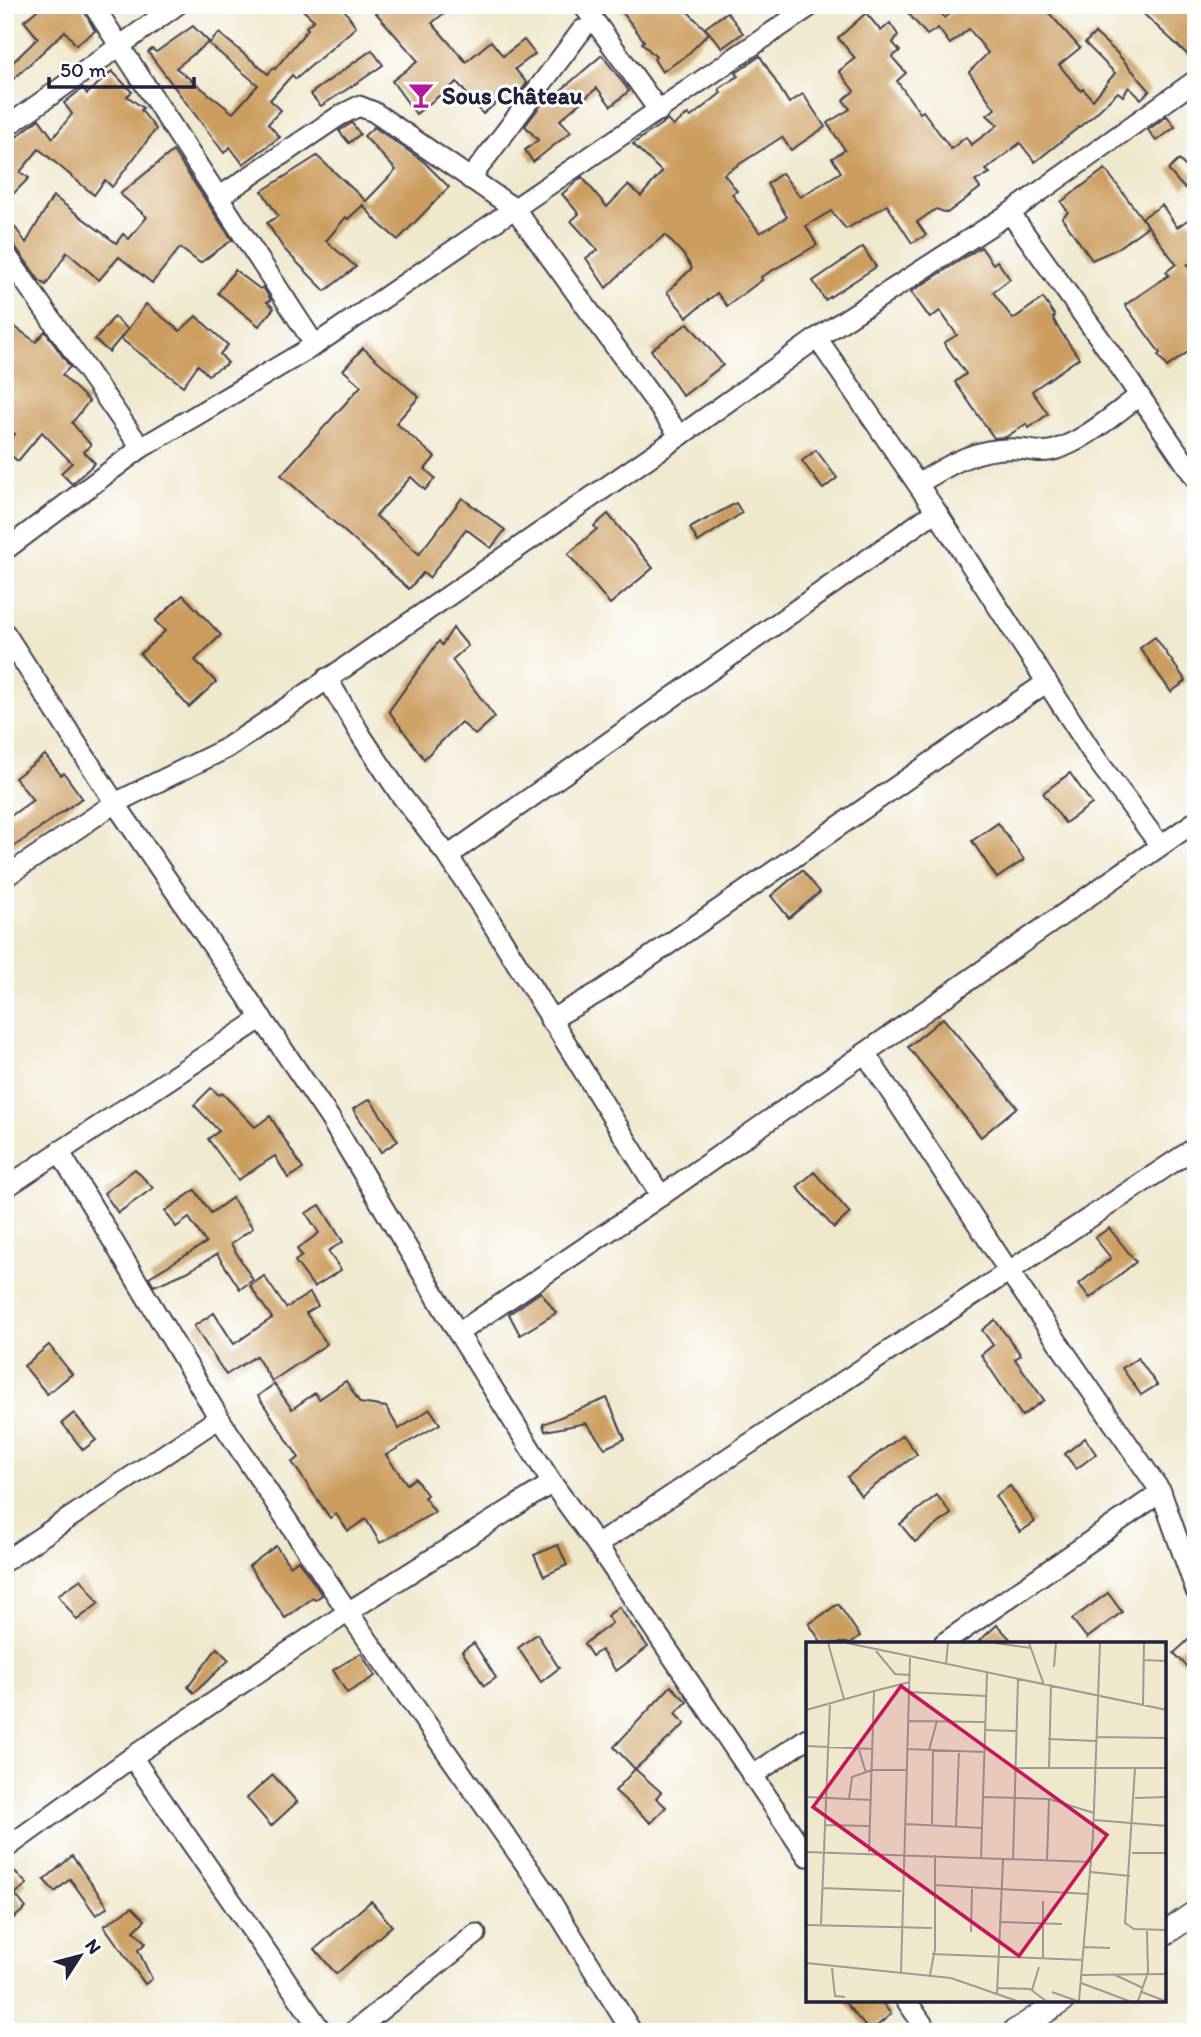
<svg xmlns="http://www.w3.org/2000/svg" width="1201" height="2037" font-family="Itim,sans-serif">
	<rect width="100%" height="100%" fill="#fff"/>
	<filter id="ink" filterUnits="userSpaceOnUse"><feTurbulence type="fractalNoise" baseFrequency=".0143" numOctaves="2"/><feDisplacementMap in="SourceGraphic" scale="14" xChannelSelector="R" yChannelSelector="G"/><feConvolveMatrix kernelMatrix="1 2 1 2 8 2 1 2 1" color-interpolation-filters="sRGB"/></filter>
	<filter id="wash" filterUnits="userSpaceOnUse"><feTurbulence type="fractalNoise" baseFrequency=".00686" numOctaves="4" result="noise"/><feDisplacementMap in="SourceGraphic" scale="28" xChannelSelector="R" yChannelSelector="G"/><feGaussianBlur stdDeviation="1.57" result="paint"/><feColorMatrix in="noise" values="0 0 0 0 0 0 0 0 0 0 0 0 0 0 0 0 0 1.4 0 .05"/><feComposite in="paint" operator="in"/></filter>
	<g filter="url(#wash)">
		<rect width="100%" height="100%" fill="#f0e8cd"/>
		<g id="blocks">
			<g fill="#cb9c5d">
				<path d="M43,5H81L95,31L76,45L65,31L5,87V70L38,38L24,21Z"/>
				<path d="M297,5H341L356,27L296,79L292,75L270,100L281,110L268,124L280,137L243,164L230,147L224,153L148,52L152,49L156,52L193,26L209,42L176,68L233,113L258,85L209,44L219,33L268,74L273,68L275,69L308,29L306,27L314,20Z"/>
				<path d="M369,5H454L432,23L466,62L491,41L503,56L524,40L535,54L515,69L527,83L509,106L502,98L483,114L457,82L416,114L392,81L418,61Z"/>
				<path d="M617,5H681L709,33L687,55L662,72L654,59L656,57L642,43L644,41Z"/>
				<path d="M901,5H935L945,18L961,5H1042L1080,48L1059,65L1081,91L1083,89L1093,100L1115,73L1085,43L1095,33L1116,52L1150,91L1141,99L1129,87L1123,96L1118,92L1093,116L1035,162L1020,143L986,170L990,173L975,181L980,188L947,213L936,209L917,222L926,235L912,243L887,205L846,229L831,211L806,226L817,245L761,277L762,280L727,306L717,293L687,317L667,292L692,268L683,254L665,235L639,256L606,288L586,258L598,250L571,221L579,214L562,194L582,177L607,207L628,185L641,196L662,172L633,144L667,120L673,126L688,114L691,117L721,93L719,89L738,76L736,73L760,56L789,103L803,94L825,127L791,150L782,137L724,174L737,191L732,194L760,233L787,217L767,184L782,173L800,197L841,172L832,158L845,150L827,123L850,109L843,100L854,91L839,71L855,58L838,38L866,13L881,31L890,23L898,35L893,43L900,51L892,57L906,73L897,81L920,113L923,111L951,149L966,137L971,145L998,125L987,115L995,109L969,72L988,53L969,29L950,44L938,28L927,35Z"/>
				<path d="M1134,5H1196V46L1188,55Z"/>
				<path d="M727,12L743,33L722,48L705,28Z"/>
				<path d="M372,50L383,65L363,79L321,106L310,94Z"/>
				<path d="M602,55L629,91L611,106L597,88L560,120L571,132L533,162L525,150L538,140L525,126L544,101L545,104Z"/>
				<path d="M112,71L132,92L127,96L143,108L141,110L156,129L112,187L105,180L94,195L39,149L20,172L29,178L5,202V146L39,119L53,138L72,114L64,103L83,88L87,94Z"/>
				<path d="M1167,116L1175,127L1156,141L1148,130Z"/>
				<path d="M352,123L360,134L349,143L339,131Z"/>
				<path d="M374,127L423,161L449,187L398,240L378,223L363,205L348,219L346,217L326,241L356,267L325,291L284,249L267,223L278,216L262,191L317,156L366,201L396,170L364,136Z"/>
				<path d="M173,151L232,240L200,263L180,248L152,283L119,257L99,280L67,252L46,285L39,280L15,246L5,241V213L26,243L53,196L116,243L123,234L129,239L147,217L120,194Z"/>
				<path d="M1179,160L1196,177L1184,188L1168,170Z"/>
				<path d="M1105,169L1148,226L1117,249L1092,260L1062,218L1068,212L1061,202Z"/>
				<path d="M1162,205L1177,227L1189,219L1196,229V259L1187,265L1196,276V346L1167,367L1158,355L1160,353L1125,305L1169,275L1166,272L1176,264L1142,218Z"/>
				<path d="M863,247L876,267L825,300L813,281Z"/>
				<path d="M981,247L993,264L997,261L1010,279L993,292L1013,319L1043,298L1055,316L1053,318L1057,326L1079,358L1032,391L1048,414L1029,428L1026,424L1006,437L994,438L955,382L966,374L944,343L957,335L940,311L930,318L911,292Z"/>
				<path d="M235,270L260,289L263,287L271,300L267,302L274,308L259,326L218,293Z"/>
				<path d="M146,304L180,331L196,316L228,345L220,354L228,363L208,375L198,365L183,386L121,339Z"/>
				<path d="M114,317L128,329L109,352L95,340Z"/>
				<path d="M5,320L36,342L45,331L70,367L62,375L89,401L72,423L91,445L84,452L95,463L72,484L61,473L72,463L42,432L18,461L5,451V446L15,434L5,427Z"/>
				<path d="M688,323L723,365L683,396L651,350Z"/>
				<path d="M363,348L419,397L396,423L435,457L425,469L435,478L425,490L411,477L376,516L419,554L462,498L505,530L491,548L466,529L429,578L423,573L409,589L281,475L361,386L343,370Z"/>
				<path d="M816,450L837,478L823,489L802,461Z"/>
				<path d="M736,503L742,513L698,542L690,528Z"/>
				<path d="M608,514L653,568L610,604L568,554L597,529L594,526Z"/>
				<path d="M183,595L221,635L195,660L216,682L189,707L140,654L165,631L155,621Z"/>
				<path d="M453,628L468,646L452,660L495,717L475,735L461,722L424,759L389,711L439,641L442,645Z"/>
				<path d="M1155,637L1186,681L1171,692L1140,648Z"/>
				<path d="M45,755L61,775L64,773L82,798L5,853V820L33,800L15,778Z"/>
				<path d="M1070,773L1092,804L1065,823L1043,793Z"/>
				<path d="M998,823L1024,860L997,878L972,841Z"/>
				<path d="M802,870L820,892L789,918L771,896Z"/>
				<path d="M943,1018L1017,1107L981,1137L908,1047Z"/>
				<path d="M211,1088L219,1095L222,1093L255,1127L270,1116L303,1169L288,1178L275,1156L238,1180L208,1139L219,1131L194,1105Z"/>
				<path d="M370,1099L398,1141L381,1152L353,1109Z"/>
				<path d="M135,1169L153,1188L118,1213L104,1193Z"/>
				<path d="M814,1172L850,1213L834,1228L797,1187Z"/>
				<path d="M195,1190L211,1213L232,1198L253,1228L231,1244L253,1280L240,1289L217,1254L187,1272L154,1286L149,1277L206,1243L189,1218L176,1227L165,1211Z"/>
				<path d="M320,1205L343,1242L328,1251L341,1270L314,1287L295,1261L302,1256L297,1249L319,1233L306,1213Z"/>
				<path d="M1109,1228L1136,1262L1090,1298L1079,1284L1111,1258L1095,1238Z"/>
				<path d="M264,1276L286,1308L310,1293L318,1306L306,1313L327,1344L272,1381L256,1356L226,1375L194,1326L214,1313L234,1344L272,1318L250,1286Z"/>
				<path d="M541,1292L556,1313L520,1335L509,1314Z"/>
				<path d="M995,1320L1021,1355L1015,1359L1044,1400L1022,1416L981,1355L993,1345L982,1330Z"/>
				<path d="M49,1345L72,1374L47,1394L24,1366Z"/>
				<path d="M1138,1358L1157,1385L1141,1395L1122,1368Z"/>
				<path d="M346,1381L360,1403L386,1407L399,1429L430,1409L440,1424L386,1455L407,1484L415,1478L427,1495L424,1497L435,1512L380,1543L366,1519L348,1531L336,1514L330,1518L292,1462L299,1458L258,1396L274,1384L292,1409L315,1393L319,1399Z"/>
				<path d="M607,1398L625,1439L605,1448L586,1423L545,1431L543,1424Z"/>
				<path d="M74,1413L96,1440L83,1450L62,1423Z"/>
				<path d="M903,1435L917,1454L861,1496L847,1477Z"/>
				<path d="M1085,1438L1096,1454L1076,1469L1065,1454Z"/>
				<path d="M1010,1486L1035,1522L1020,1532L995,1496Z"/>
				<path d="M937,1495L951,1514L915,1542L900,1524Z"/>
				<path d="M558,1545L567,1565L544,1576L534,1555Z"/>
				<path d="M276,1546L290,1566L298,1560L322,1595L315,1600L313,1598L285,1618L249,1566Z"/>
				<path d="M81,1579L99,1603L77,1620L58,1595Z"/>
				<path d="M1108,1593L1122,1612L1087,1638L1072,1619Z"/>
				<path d="M838,1604L860,1636L851,1643H822L809,1624Z"/>
				<path d="M619,1607L648,1647L616,1671L601,1650L592,1656L584,1644L612,1623L607,1616Z"/>
				<path d="M997,1625L1014,1643H977Z"/>
				<path d="M1196,1633V1676L1174,1653Z"/>
				<path d="M537,1634L559,1668L541,1682L518,1648Z"/>
				<path d="M474,1643L496,1678L484,1686L462,1651Z"/>
				<path d="M217,1648L229,1660L194,1693L188,1687Z"/>
				<path d="M361,1653L375,1676L347,1693L333,1670Z"/>
				<path d="M671,1686L687,1702L675,1714L685,1724L635,1769L614,1747Z"/>
				<path d="M635,1769L661,1792L656,1798L666,1807L651,1823L615,1791Z"/>
				<path d="M273,1775L297,1802L271,1826L247,1798Z"/>
				<path d="M72,1856L108,1907L96,1915L70,1879L55,1892L44,1880Z"/>
				<path d="M5,1861L27,1884L15,1894L26,1908L5,1925Z"/>
				<path d="M371,1901L392,1926L336,1974L315,1949Z"/>
				<path d="M132,1907L145,1920L134,1931L146,1943L138,1950L152,1979L145,1984L104,1926Z"/>
				<path d="M843,2000H880L891,2014L870,2032Z"/>
			</g>
		</g>
	</g>
	<g filter="url(#ink)">
		<use href="#blocks" fill-opacity="0" stroke="#414051" stroke-width="2"/>
		<g fill="none" stroke-linecap="round" stroke-linejoin="round">
			<defs>
				<g id="minor">
					<path d="M93,5L315,345"/>
					<path d="M583,5L659,111"/>
					<path d="M5,128L177,5"/>
					<path d="M470,179L582,30"/>
					<path d="M222,195L339,116L359,106L374,112L515,209L680,436"/>
					<path d="M1010,213L1116,361L1196,479"/>
					<path d="M5,253L141,448"/>
					<path d="M817,338L936,511L1097,760L1159,844"/>
					<path d="M918,484C950,464 977,447 1017,449C1029,449 1041,454 1054,450C1085,441 1114,414 1139,396"/>
					<path d="M5,550L141,448L315,345L812,5"/>
					<path d="M5,633L115,803L331,1120L458,1333L552,1483L597,1545L807,1856"/>
					<path d="M327,678L362,737L400,794L448,856L483,909L661,1196"/>
					<path d="M448,856L936,511"/>
					<path d="M5,877L115,803L225,749L251,732L680,436L817,338L1010,213L1196,80"/>
					<path d="M550,1020L601,991L1047,682"/>
					<path d="M865,1053L1008,1270L1161,1492L1196,1591"/>
					<path d="M59,1151L219,1418L348,1612L545,1892L632,2032"/>
					<path d="M5,1188L262,1018"/>
					<path d="M458,1333L661,1196L1196,821"/>
					<path d="M597,1545L1196,1147"/>
					<path d="M5,1561L219,1418"/>
					<path d="M944,1643L1161,1492"/>
					<path d="M132,1757L322,2032"/>
					<path d="M752,1776L807,1738"/>
					<path d="M5,1849L132,1757L348,1612L552,1483"/>
					<path d="M906,2000L928,2032"/>
					<path d="M353,2032L476,1934"/>
				</g>
				<g id="tertiary">
					<path d="M1164,1934L1196,1912"/>
					<path d="M1014,2032L1063,2000"/>
				</g>
			</defs>
			<use href="#minor" stroke="#414051" stroke-width="23"/>
			<use href="#tertiary" stroke="#414051" stroke-width="26"/>
			<use href="#minor" stroke="#fff" stroke-width="19"/>
			<use href="#tertiary" stroke="#fff" stroke-width="23"/>
		</g>
	</g>
	<defs>
		<symbol id="bar-bare" viewBox="-9 -9 18 18"><path d="M-6-5H6L.8 .8V4.5H3.5V6h-7V4.5H-.8V.8Z" fill="#b5179e" stroke="#fff" stroke-width="2.5" paint-order="stroke"/></symbol>
	</defs>
	<g fill-rule="evenodd">
		<use href="#bar-bare" x="402" y="76" width="38" height="38"/>
	</g>
	<g text-anchor="middle" dominant-baseline="central" stroke-width="6" stroke-linejoin="round" paint-order="stroke">
		<g font-size="24" font-weight="bold" fill="#22223b" stroke="#fff" text-anchor="start">
			<text x="442" y="95">Sous Château</text>
		</g>
	</g>
	<g transform="translate(806 1642)">
		<rect width="360" height="360" fill="#f0e8cd"/>
		<path fill="none" stroke="#9e9993" stroke-width="2" d="M22,1L38,57M41,1L361,68M189,1L225,6M223,1L238,43M70,9L89,32L104,33M338,18L361,19M140,22L142,1M248,25L250,1M68,49L104,40M103,50L180,54M337,63L338,1M0,68L68,49L63,210M103,79L179,80M178,88L210,89M290,95L361,96M242,97L290,99M0,104L67,107M101,107L177,110M53,108L60,131M123,108L131,79M211,126H361M243,126L245,44M329,126L319,281L328,287L361,288M0,155L65,158M177,155L243,157L288,171M329,156L361,155M43,157L46,135L66,128H101M288,178L361,184M100,182L176,186M126,182L127,108M20,183L63,184M150,184L153,109M0,210L286,220M326,211H361M175,216L181,31M207,218L212,37M241,219L243,157M285,230L324,234M128,243L282,252M16,246L95,249M237,259V316M194,280L256,282M15,282L24,61M0,283L126,286M165,290L166,247M278,305L304,306M126,312L277,318M0,321L145,336L211,359M26,326L29,354L39,355M95,330L104,16M307,332L337,346M124,333L129,307V213M276,333L361,332M275,341L323,359M192,346L224,347L240,359M226,348L233,325M246,350L271,359M336,350L359,359M191,352L197,218M273,359L287,194L294,1M332,359L342,330L341,289"/>
		<path fill="#c2185b" fill-opacity="0.15" stroke="#c2185b" stroke-width="3.5" d="M95,44L301,193L213,314L7,165Z"/>
		<rect width="360" height="360" fill="none" stroke="#22223b" stroke-width="3.5"/>
	</g>
	<rect width="1201" height="2037" fill="none" stroke="#fff" stroke-width="28"/>
	<g transform="translate(80 1956) rotate(54)" stroke="#ffffff" stroke-width="5" paint-order="stroke">
	<path d="M0-5L12 26L0 18L-12 26Z" fill="#22223b"/>
	<text y="-10" font-size="19" font-weight="bold" text-anchor="middle" fill="#22223b">N</text>
	</g>
	<path d="M49 77v10h145v-10" fill="none" stroke="#22223b" stroke-width="3.5"/>
	<text x="60" y="77" font-size="21" fill="#22223b" stroke="#ffffff" stroke-width="5" paint-order="stroke">50 m</text>
</svg>
